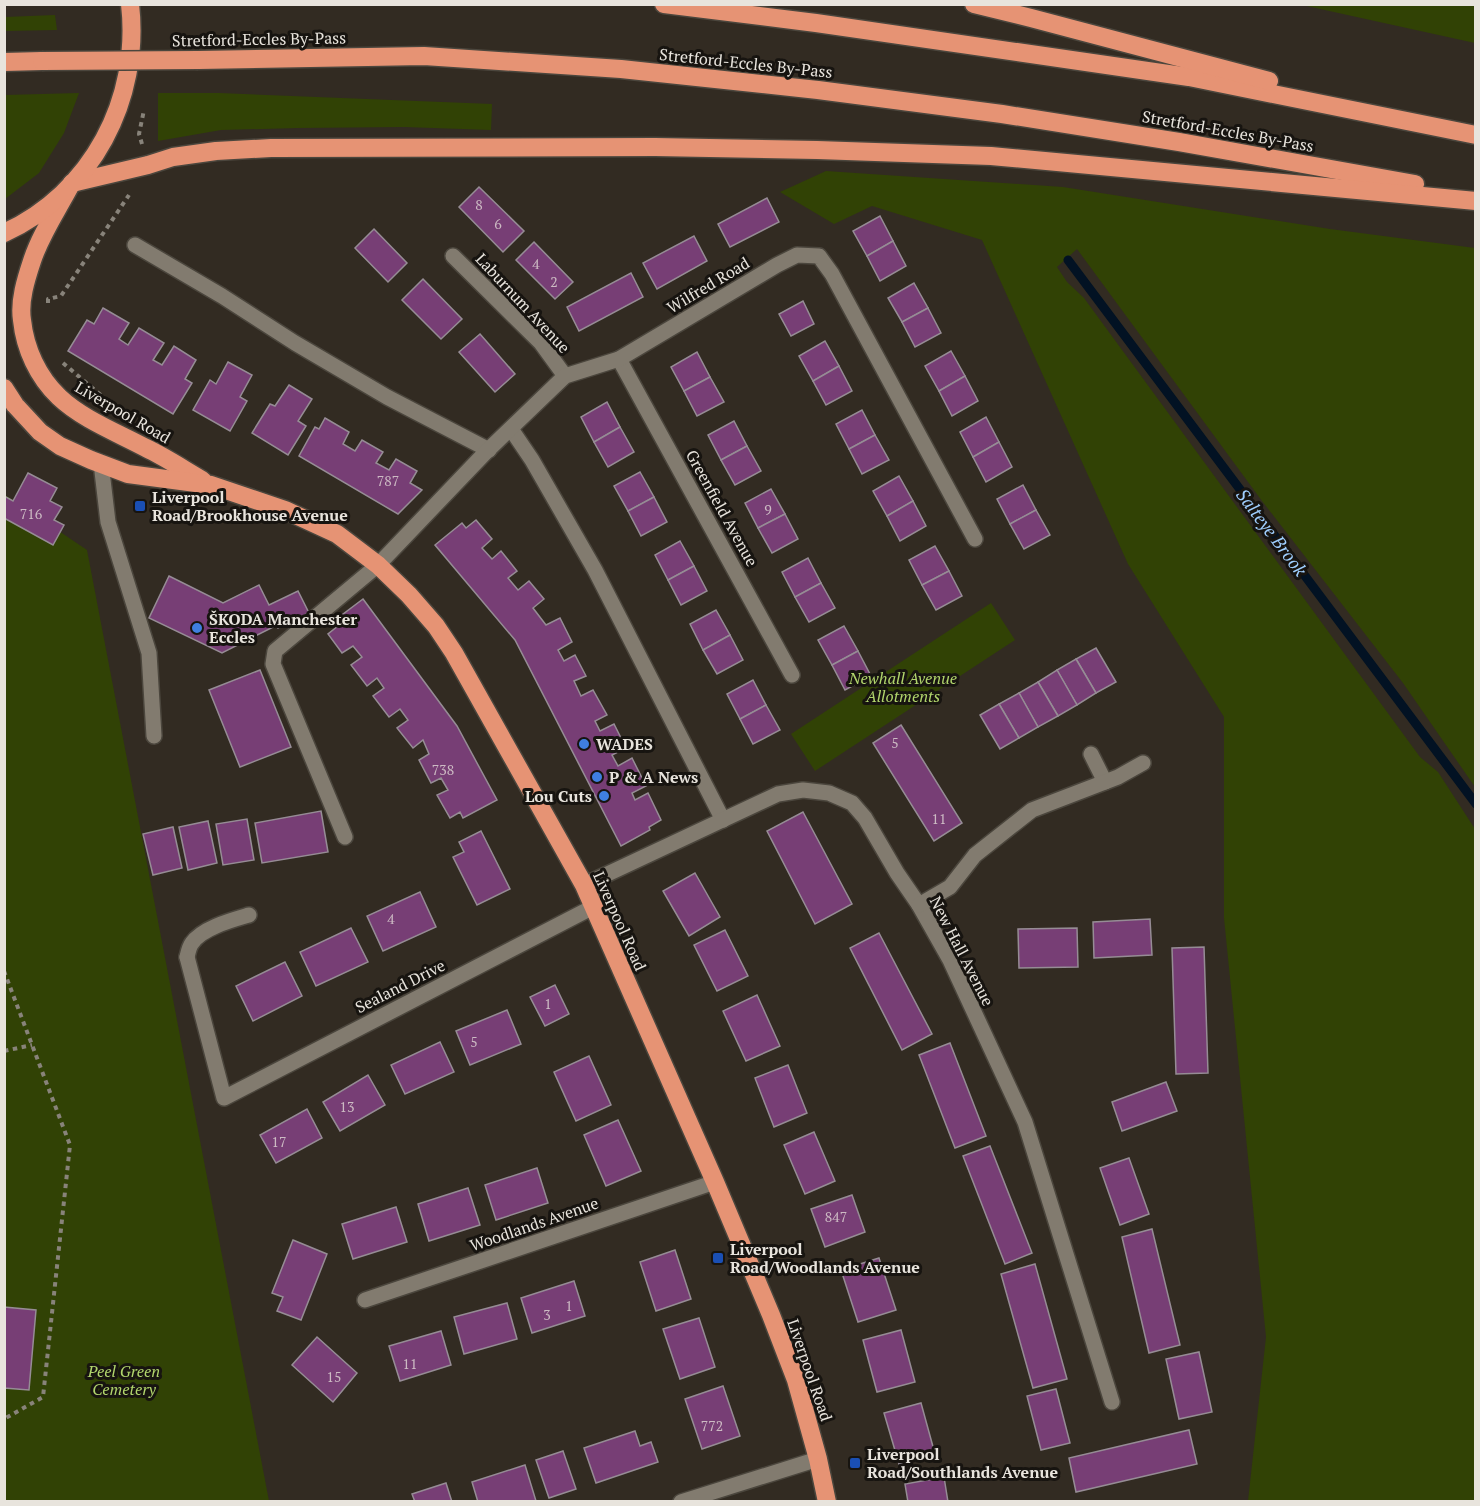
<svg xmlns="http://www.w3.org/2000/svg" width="1480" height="1506" font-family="'PT Serif',serif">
	<rect width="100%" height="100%" fill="#322b22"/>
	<g fill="#314205">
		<path d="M1302,5H1475V43Z"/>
		<path d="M55,15L57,30L5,31V17Z"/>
		<path d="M79,93L64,133L39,173L5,199V95Z"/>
		<path d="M158,93H219L492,104L491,130L404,127L298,128L221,130L158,141Z"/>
		<path d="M826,171L1063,187L1330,229L1475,248V787L1403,683L1262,501L1077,249L1057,267L1067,282L1084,298L1420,757L1438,772L1475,829V1501H1248L1266,1337L1224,918V717L1128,564L982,240L872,206L834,224L780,192Z"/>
		<path d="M4,494L87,550L269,1501H5Z"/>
		<path d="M991,603L1015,640L815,771L791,734Z"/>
	</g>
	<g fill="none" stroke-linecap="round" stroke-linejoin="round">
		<path stroke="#021223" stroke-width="9" d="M1068,260L1476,804"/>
	</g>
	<g fill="#773e75" stroke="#968c95" stroke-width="1.5">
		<path d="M479,187L524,231L503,252L459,207Z"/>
		<path d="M767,198L779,222L730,247L718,224Z"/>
		<path d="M880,216L893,241L867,256L853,231Z"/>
		<path d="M374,229L407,263L388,282L355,248Z"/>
		<path d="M694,236L707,261L657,289L643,263Z"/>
		<path d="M893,241L906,266L880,281L867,256Z"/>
		<path d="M534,242L573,282L555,299L516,260Z"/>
		<path d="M631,273L643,297L579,331L567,307Z"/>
		<path d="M423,279L462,319L441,339L402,300Z"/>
		<path d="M914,283L928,308L902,322L888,298Z"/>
		<path d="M803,301L814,324L791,336L779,314Z"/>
		<path d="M103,308L129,323L119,339L128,345L139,328L164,343L153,360L162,365L174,346L196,360L185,379L192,383L173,414L68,351L87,320L94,324Z"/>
		<path d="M928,308L941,333L915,347L902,322Z"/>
		<path d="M480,334L515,374L495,392L459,352Z"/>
		<path d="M825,341L839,366L813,381L799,356Z"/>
		<path d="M951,351L965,376L939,391L925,366Z"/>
		<path d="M697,352L710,377L684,391L671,367Z"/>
		<path d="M228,362L252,375L240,397L247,401L230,431L193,410L210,380L216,384Z"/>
		<path d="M839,366L852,391L826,405L813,381Z"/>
		<path d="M965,376L978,401L952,416L939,391Z"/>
		<path d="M710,377L724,402L697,416L684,391Z"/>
		<path d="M289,385L312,399L298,421L306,426L288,455L252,433L270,404L275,406Z"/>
		<path d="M607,402L620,427L594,442L581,417Z"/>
		<path d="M862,410L875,435L849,449L836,424Z"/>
		<path d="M986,417L999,442L973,457L960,432Z"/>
		<path d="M325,418L349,432L343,444L355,451L362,440L383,452L376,463L389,470L396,459L417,471L410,483L422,490L398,514L299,456L315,427L319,429Z"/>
		<path d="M734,421L747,446L721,460L708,435Z"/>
		<path d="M620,427L634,452L608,467L594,442Z"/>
		<path d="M875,435L889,460L862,474L849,449Z"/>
		<path d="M999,442L1012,467L986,482L973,457Z"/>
		<path d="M747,446L761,471L735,485L721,460Z"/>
		<path d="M640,472L654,497L628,511L614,486Z"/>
		<path d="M28,473L57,488L50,501L62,507L54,520L64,525L53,545L4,518V499L6,497L13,501Z"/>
		<path d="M899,476L913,501L887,516L873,491Z"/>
		<path d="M1023,485L1036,510L1010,524L997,499Z"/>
		<path d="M771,489L785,514L758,528L745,503Z"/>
		<path d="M654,497L667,522L641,536L628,511Z"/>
		<path d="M913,501L926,526L900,541L887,516Z"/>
		<path d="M1036,510L1050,535L1024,549L1010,524Z"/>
		<path d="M785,514L798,539L772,553L758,528Z"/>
		<path d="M476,520L492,539L482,548L492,559L501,551L517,571L508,578L518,590L529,581L544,599L533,608L546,625L560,618L572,642L558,650L564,661L575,655L586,676L574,681L581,696L593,690L607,715L595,721L600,731L614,724L626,748L612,755L618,766L632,758L646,786L632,793L635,800L648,793L661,820L649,827L650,830L621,846L515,640L435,545L462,523L466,528Z"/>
		<path d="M680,541L694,566L668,580L655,555Z"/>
		<path d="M935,546L949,571L922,585L909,560Z"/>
		<path d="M808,558L821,583L795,597L782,572Z"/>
		<path d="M694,566L707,591L681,605L668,580Z"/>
		<path d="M949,571L962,596L936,610L922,585Z"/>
		<path d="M169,576L223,603L259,585L269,605L298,591L309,613L278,628L277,625L222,653L149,618Z"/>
		<path d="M821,583L835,608L809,622L795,597Z"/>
		<path d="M363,599L457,726L497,800L463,818L460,812L450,818L437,795L448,790L441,778L431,783L419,760L429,754L423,740L413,748L397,728L408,720L400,709L389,717L373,696L384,688L377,678L367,686L351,665L362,657L353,646L342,653L328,634L338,626L334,621Z"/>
		<path d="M716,610L730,635L703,650L690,624Z"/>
		<path d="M844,626L858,651L832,665L818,640Z"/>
		<path d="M730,635L743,660L717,674L703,650Z"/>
		<path d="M1096,648L1116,682L1096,693L1076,659Z"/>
		<path d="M858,651L871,676L845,690L832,665Z"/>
		<path d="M1076,659L1096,693L1077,705L1057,670Z"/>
		<path d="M260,670L291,747L240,767L209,690Z"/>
		<path d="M1057,670L1077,705L1058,716L1038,682Z"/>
		<path d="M753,680L766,705L740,719L727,694Z"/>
		<path d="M1038,682L1058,716L1038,727L1019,693Z"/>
		<path d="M1019,693L1038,727L1019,738L999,704Z"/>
		<path d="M999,704L1019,738L1000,749L980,715Z"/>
		<path d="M766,705L780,730L753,744L740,719Z"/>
		<path d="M901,725L962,823L934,841L873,743Z"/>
		<path d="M321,811L328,852L262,863L255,823Z"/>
		<path d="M803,812L852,904L815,924L767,831Z"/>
		<path d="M247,819L254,860L223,865L216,824Z"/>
		<path d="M208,821L217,863L188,870L179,827Z"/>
		<path d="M173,827L182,868L153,875L143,834Z"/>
		<path d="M481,831L510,889L477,905L453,857L464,852L459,842Z"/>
		<path d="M695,873L720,917L689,936L663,891Z"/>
		<path d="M420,892L436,927L383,951L367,916Z"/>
		<path d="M1150,919L1152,955L1094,958L1093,922Z"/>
		<path d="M351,928L368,962L316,986L300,952Z"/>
		<path d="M1077,928L1078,967L1019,968L1018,929Z"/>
		<path d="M725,930L748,976L717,991L694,945Z"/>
		<path d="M879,933L932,1034L902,1050L850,948Z"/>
		<path d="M1204,947L1208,1073L1176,1074L1172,948Z"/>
		<path d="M285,962L302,996L253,1021L236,986Z"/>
		<path d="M555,985L569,1014L545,1026L530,997Z"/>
		<path d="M757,995L780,1046L746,1061L723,1011Z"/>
		<path d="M507,1010L521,1044L470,1065L456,1031Z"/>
		<path d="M440,1042L454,1072L405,1094L391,1065Z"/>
		<path d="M950,1043L986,1136L955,1148L919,1055Z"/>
		<path d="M589,1056L611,1105L576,1121L554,1072Z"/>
		<path d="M788,1065L807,1113L774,1127L755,1078Z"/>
		<path d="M368,1075L385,1105L340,1131L323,1102Z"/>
		<path d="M1166,1082L1177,1111L1122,1131L1112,1102Z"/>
		<path d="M307,1109L322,1138L276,1163L260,1135Z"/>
		<path d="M618,1120L641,1171L606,1186L584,1135Z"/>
		<path d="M814,1132L835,1181L805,1194L784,1145Z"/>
		<path d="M990,1146L1032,1253L1005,1264L963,1156Z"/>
		<path d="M1129,1158L1149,1214L1120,1225L1100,1168Z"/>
		<path d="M537,1168L548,1203L496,1220L485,1185Z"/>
		<path d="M468,1188L480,1225L429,1241L418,1204Z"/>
		<path d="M852,1195L865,1232L825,1247L811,1209Z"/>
		<path d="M396,1207L407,1242L353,1259L342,1224Z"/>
		<path d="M1152,1229L1180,1345L1149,1353L1122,1237Z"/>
		<path d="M293,1240L327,1254L301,1320L277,1311L283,1297L272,1293Z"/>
		<path d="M675,1250L691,1299L656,1311L640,1262Z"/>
		<path d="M879,1258L896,1310L858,1322L841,1270Z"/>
		<path d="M1035,1264L1067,1379L1033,1388L1001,1274Z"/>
		<path d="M574,1281L585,1316L532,1333L521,1298Z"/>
		<path d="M507,1303L517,1339L464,1354L454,1317Z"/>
		<path d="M4,1307L36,1310L29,1390L4,1388Z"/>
		<path d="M699,1318L715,1367L680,1379L663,1329Z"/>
		<path d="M901,1330L915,1382L877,1392L863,1340Z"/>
		<path d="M441,1331L451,1365L400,1381L389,1346Z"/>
		<path d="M317,1337L357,1373L333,1402L292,1365Z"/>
		<path d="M1199,1352L1212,1412L1179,1419L1166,1359Z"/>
		<path d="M723,1386L740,1436L702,1449L685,1399Z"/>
		<path d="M1056,1389L1070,1443L1041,1450L1027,1396Z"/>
		<path d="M921,1403L935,1454L899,1464L884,1413Z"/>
		<path d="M1189,1430L1197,1464L1076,1492L1069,1458Z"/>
		<path d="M635,1431L640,1446L651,1442L658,1462L596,1483L584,1448Z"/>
		<path d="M563,1451L576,1489L549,1498L536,1460Z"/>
		<path d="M525,1465L536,1501L478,1502L472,1482Z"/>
		<path d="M944,1477L948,1502H908L905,1484Z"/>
		<path d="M446,1483L452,1502H415L412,1494Z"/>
	</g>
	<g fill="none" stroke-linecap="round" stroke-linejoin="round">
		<defs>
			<g id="lane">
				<path d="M135,245L222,296L295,343L387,397L489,450"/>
				<path d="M511,429L532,460L595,570L723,820"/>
				<path d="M101,463L108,522L149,653L154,736"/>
				<path d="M345,837L273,664L275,651L378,565"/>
				<path d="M187,957C188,953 189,947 192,943C202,928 232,920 249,915"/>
			</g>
			<g id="street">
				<path d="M453,256L541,343L565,376"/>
				<path d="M619,359L792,675"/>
				<path d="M378,565L485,453L565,376L619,359L777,265L797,255L819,256L832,274L975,539"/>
				<path d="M1091,754L1105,782"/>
				<path d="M584,885L778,794L803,790L829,793L852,803L865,818L897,873L919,905L950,960L1025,1122L1112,1402"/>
				<path d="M919,905L950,887L975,855L1032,810L1118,777L1143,763"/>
				<path d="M187,957L224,1098L593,907"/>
				<path d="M365,1300L715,1182"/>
				<path d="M681,1502L818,1459"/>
			</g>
			<g id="highway">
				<path d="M664,4L816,23L1189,77L1476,135"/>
				<path d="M974,4L1031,18L1269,81"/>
				<path d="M198,60L424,56L621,69L818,90L1002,114L1179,142L1415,184"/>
				<path d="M4,62L42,61"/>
				<path d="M72,183L148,165L173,157L216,151L271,148L655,147L817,150L991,156L1476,201"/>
				<path d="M69,188C56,212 40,236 32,261C26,279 19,301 22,320C25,349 38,377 59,397C82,419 118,433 146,448C165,457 183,469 202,480"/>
				<path d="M4,233C92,193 141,99 130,4"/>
				<path d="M4,388L15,405L40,432L60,446L91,460L128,474L211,485L285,510L337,534L378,565L409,595L436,626L454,653L584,885L715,1182L771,1315L796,1380L818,1459L827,1502"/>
			</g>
		</defs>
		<use href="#lane" stroke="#4b463d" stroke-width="18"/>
		<use href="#street" stroke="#4b463d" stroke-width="18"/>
		<use href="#highway" stroke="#4b463d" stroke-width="21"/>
		<g stroke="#88837a" stroke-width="4" stroke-dasharray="4.5 4.5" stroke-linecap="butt">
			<path d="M142,144L139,134L144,110"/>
			<path d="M48,303V299L61,296L129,195"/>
			<path d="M63,363L103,397"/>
			<path d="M4,971L70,1145L43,1397L4,1419"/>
			<path d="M4,1051L32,1045"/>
		</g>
		<use href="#lane" stroke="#827b6f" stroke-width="15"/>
		<use href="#street" stroke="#827b6f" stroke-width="15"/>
		<use href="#highway" stroke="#e69374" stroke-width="18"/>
		<defs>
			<path id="highway-bridge" d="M42,61L198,60"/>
		</defs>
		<use href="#highway-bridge" stroke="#4b463d" stroke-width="21" stroke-linecap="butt"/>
		<use href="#highway-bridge" stroke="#e69374" stroke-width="18"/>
	</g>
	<g fill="#1a4fb4" stroke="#171410" stroke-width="2">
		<rect x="134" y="500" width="12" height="12" rx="3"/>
		<rect x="712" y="1252" width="12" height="12" rx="3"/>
		<rect x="849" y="1457" width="12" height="12" rx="3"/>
	</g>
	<g fill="#3f7fe0" stroke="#171410" stroke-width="2">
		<circle cx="197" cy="628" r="6"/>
		<circle cx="584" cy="744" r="6"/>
		<circle cx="597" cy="777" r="6"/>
		<circle cx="604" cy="796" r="6"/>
	</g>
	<g text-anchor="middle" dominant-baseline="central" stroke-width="6" stroke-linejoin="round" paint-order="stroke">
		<g font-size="14" fill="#ccbac3">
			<text x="479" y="204">8</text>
			<text x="498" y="223">6</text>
			<text x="536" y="263">4</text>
			<text x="554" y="281">2</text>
			<text x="388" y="480">787</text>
			<text x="768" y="509">9</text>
			<text x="31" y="513">716</text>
			<text x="895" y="742">5</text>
			<text x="443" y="769">738</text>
			<text x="939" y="818">11</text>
			<text x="391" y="918">4</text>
			<text x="548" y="1003">1</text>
			<text x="474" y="1041">5</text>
			<text x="347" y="1106">13</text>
			<text x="279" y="1141">17</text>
			<text x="836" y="1216">847</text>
			<text x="569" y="1305">1</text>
			<text x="547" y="1314">3</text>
			<text x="410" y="1363">11</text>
			<text x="334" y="1376">15</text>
			<text x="712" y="1425">772</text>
		</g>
		<g font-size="16" fill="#e8e4dd" stroke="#171410">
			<text transform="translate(259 39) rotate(-1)">Stretford-Eccles By-Pass</text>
			<text transform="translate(746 63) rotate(6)">Stretford-Eccles By-Pass</text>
			<text transform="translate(1228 131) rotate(10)">Stretford-Eccles By-Pass</text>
			<text transform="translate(708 285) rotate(-31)">Wilfred Road</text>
			<text transform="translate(523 303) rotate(47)">Laburnum Avenue</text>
			<text transform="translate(123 412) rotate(30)">Liverpool Road</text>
			<text transform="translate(722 508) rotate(61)">Greenfield Avenue</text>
			<text transform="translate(620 921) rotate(66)">Liverpool Road</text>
			<text transform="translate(962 951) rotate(63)">New Hall Avenue</text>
			<text transform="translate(400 986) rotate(-27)">Sealand Drive</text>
			<text transform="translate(534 1224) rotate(-19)">Woodlands Avenue</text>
			<text transform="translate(810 1370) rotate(71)">Liverpool Road</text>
		</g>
		<g font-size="16" font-weight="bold" fill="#e8e4dd" stroke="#171410" text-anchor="start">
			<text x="152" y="497">Liverpool<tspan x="152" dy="18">Road/Brookhouse Avenue</tspan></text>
			<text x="209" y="619">ŠKODA Manchester<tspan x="209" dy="18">Eccles</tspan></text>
			<text x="596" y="744">WADES</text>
			<text x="609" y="777">P &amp; A News</text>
			<text x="592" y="796" text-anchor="end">Lou Cuts</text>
			<text x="730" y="1249">Liverpool<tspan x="730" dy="18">Road/Woodlands Avenue</tspan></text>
			<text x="867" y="1454">Liverpool<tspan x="867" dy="18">Road/Southlands Avenue</tspan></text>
		</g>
		<g font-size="16" font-style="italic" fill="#b1d56c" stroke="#171410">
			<text x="903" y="678">Newhall Avenue<tspan x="903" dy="18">Allotments</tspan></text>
			<text x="124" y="1371">Peel Green<tspan x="124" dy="18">Cemetery</tspan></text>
		</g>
		<g font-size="18" font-style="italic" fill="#9fcefd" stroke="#171410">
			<text transform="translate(1272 532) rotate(53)">Salteye Brook</text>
		</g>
	</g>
	<rect width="1480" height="1506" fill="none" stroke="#e8e4dd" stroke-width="12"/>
</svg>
